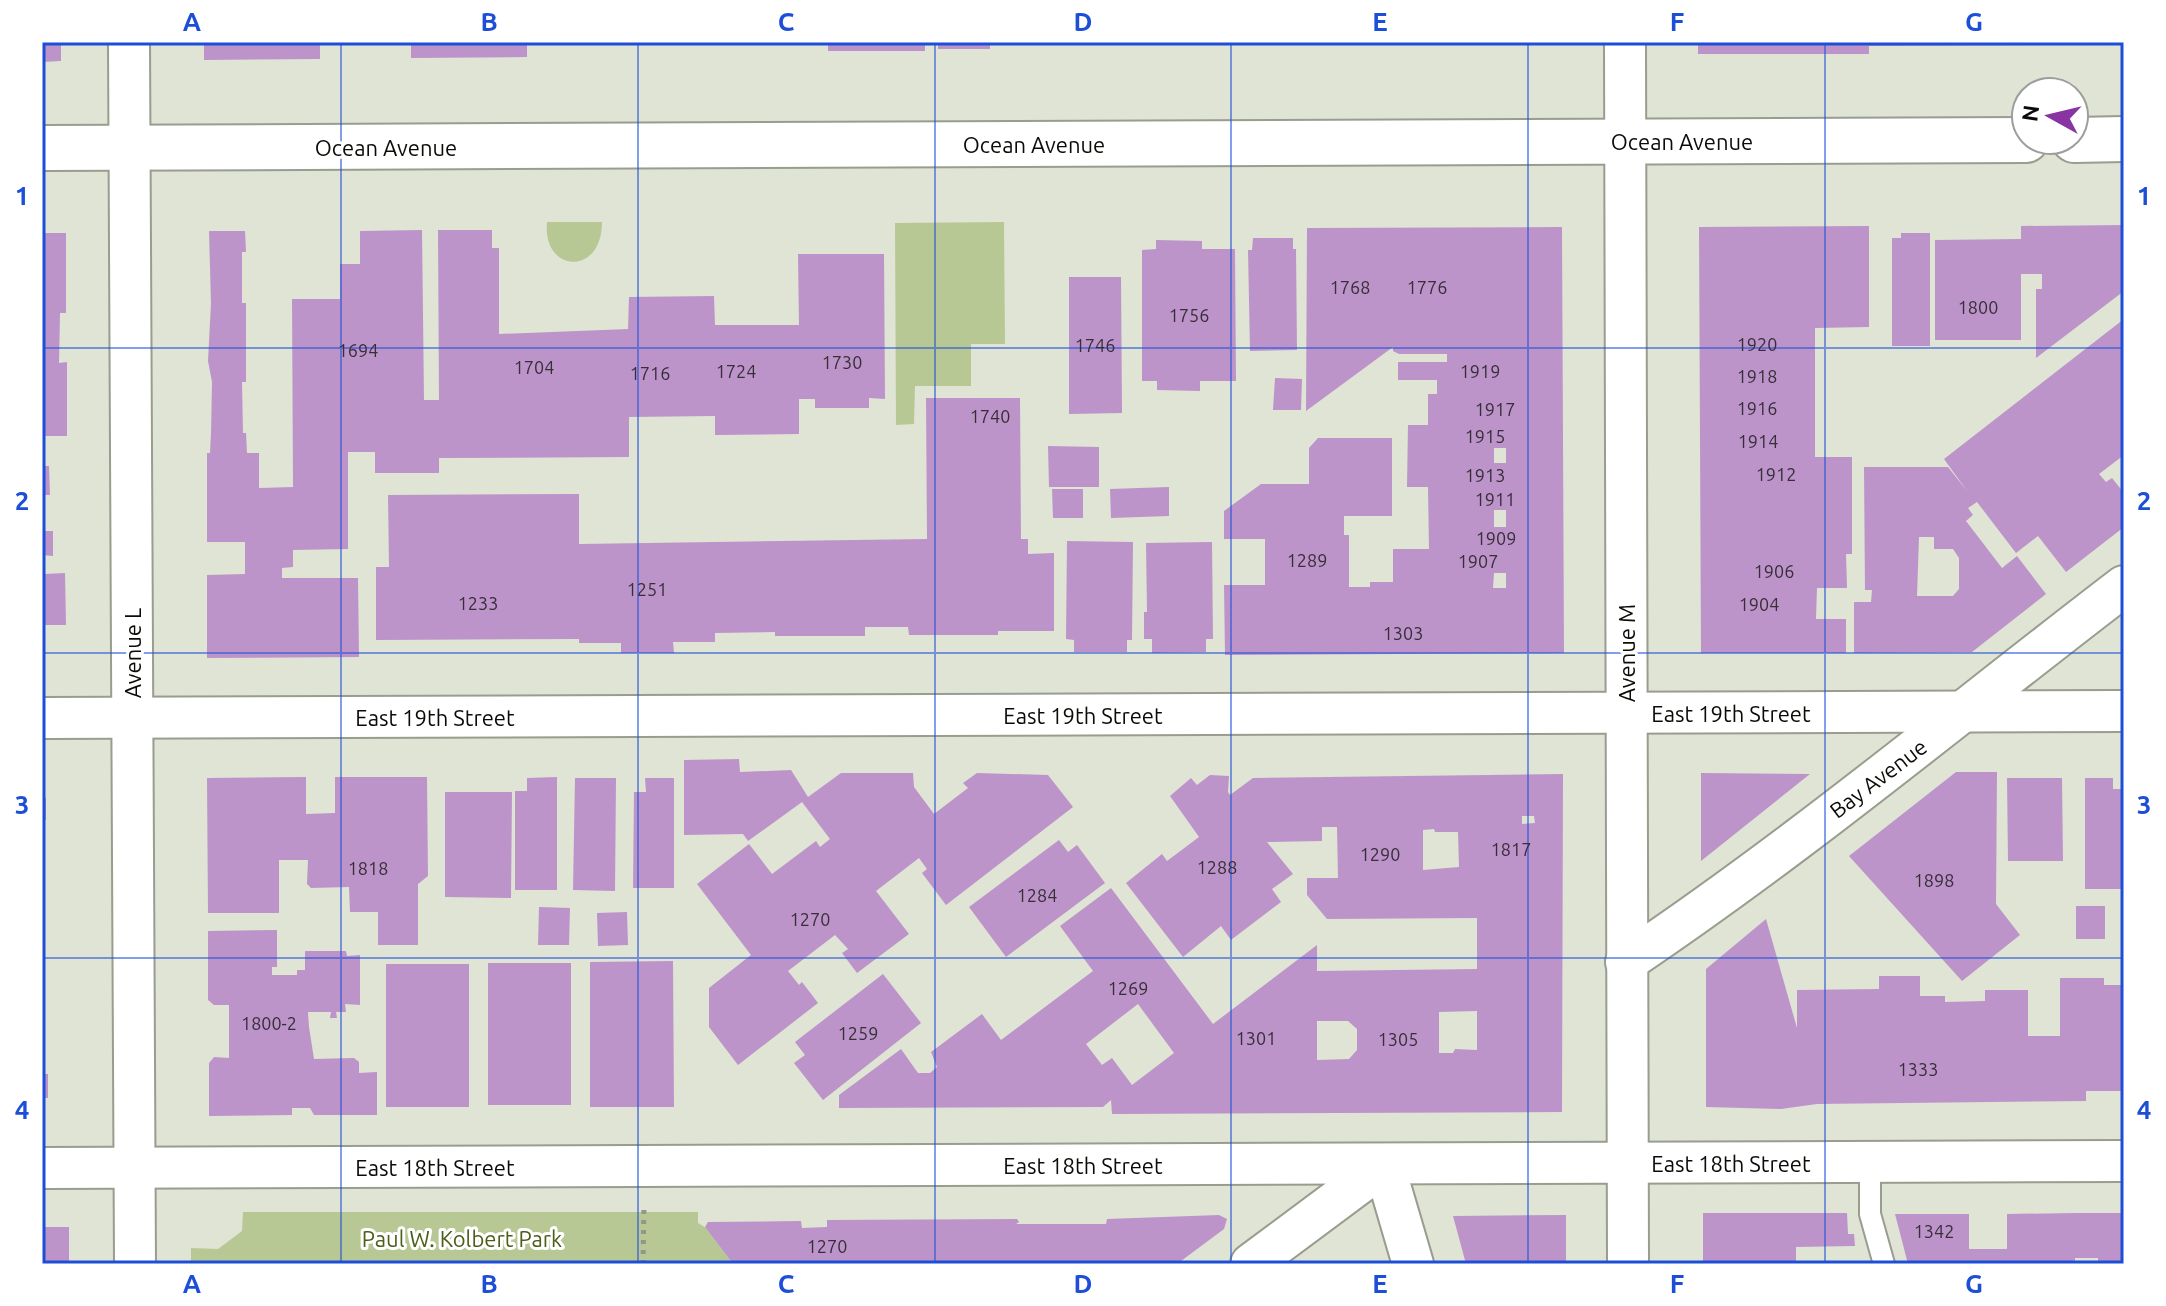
<svg xmlns="http://www.w3.org/2000/svg" width="2166" height="1306" font-family="Ubuntu,sans-serif">
	<rect width="100%" height="100%" fill="#dfe4d4"/>
	<g fill="#b8c895">
		<path d="M547,222H602C602,277 542,273 547,222Z"/>
		<path d="M1004,222L1005,344H971V386H915L914,424L896,425L895,223Z"/>
		<path d="M243,1212H698V1223L706,1228L733,1264H191V1248L218,1249L242,1231Z"/>
	</g>
	<g fill="#bc94ca" fill-rule="evenodd">
		<path d="M42,42H61V61L42,62Z"/>
		<path d="M204,42H320V59L204,60Z"/>
		<path d="M411,42H527V57L411,58Z"/>
		<rect x="828" y="42" width="97" height="9"/>
		<rect x="938" y="42" width="52" height="7"/>
		<path d="M1698,42H2124V45L1869,46V54H1698Z"/>
		<path d="M2124,225V291L2036,358V289H2042V274H2021V340H1935V240L2021,239V226Z"/>
		<path d="M1869,226V327L1815,328V457H1852V554H1846L1847,588H1817L1816,619H1846V653H1701L1699,227Z"/>
		<path d="M1562,227L1564,653L1225,655L1224,585H1265V539H1224V511L1261,484H1309V448L1318,438H1392V516H1344V535H1349V587H1370V582H1393V549H1429L1428,487H1407L1408,425H1428V394H1437V380H1398V362H1447V354H1399L1393,351V347L1306,411L1307,228ZM1494,448H1506V463H1494ZM1494,510H1506V527H1494ZM1494,573H1506V588H1493Z"/>
		<path d="M422,230L424,400H439L438,230H492V248H499V334L628,329L629,297L714,296L715,325H799L798,254H884L885,399L869,398V408H815V399H799V434L715,435V416L629,417V457L439,458V473H375V452H348V549L293,550V567L282,568V578H358L359,657L207,658V575L245,574V542H207V453H210L211,433L212,382L208,361L211,303L209,231H245L246,252H242V303H246V382H242L243,433H246L247,453H259V488L293,487L292,299H340V264H360V231Z"/>
		<path d="M42,233H66V313H60L59,363L67,362V436H42Z"/>
		<path d="M1901,233H1930V346H1892V238H1901Z"/>
		<path d="M1253,238H1293V249H1296L1297,350L1250,351L1248,250H1252Z"/>
		<path d="M1156,240L1202,241V249H1235L1236,381H1200V391L1157,390V381H1142V250L1156,249Z"/>
		<path d="M1069,277H1121L1122,413L1069,414Z"/>
		<path d="M2124,319V455L2099,474L2106,482L2112,478L2124,493V527L2066,572L2038,536L2016,553L1977,502L1968,508L1973,515L1966,521L2002,568L2017,556L2046,594L1972,652L1854,653V602H1871L1872,590H1865L1864,467H1948L1967,491L1944,459ZM1919,537H1934V549H1953L1959,558V589L1953,596H1917Z"/>
		<path d="M1275,378L1302,379L1301,410H1273Z"/>
		<path d="M926,398H1020L1021,539H1028V554L1054,553V631H998V635H909L908,627H865V636H775V632L715,633V642H673L674,653H621V643H579V639L376,640V567H389L388,495L579,494V544L927,539Z"/>
		<path d="M1048,446L1099,447V487H1049Z"/>
		<path d="M42,466H49L50,495H42Z"/>
		<path d="M1169,487V516L1111,518L1110,489Z"/>
		<path d="M1052,489H1083V518H1053Z"/>
		<path d="M42,531H53V556L42,555Z"/>
		<path d="M1067,541L1133,542L1132,640H1127V652H1074V640L1066,639Z"/>
		<path d="M1212,542L1213,639H1206V652L1152,653V639H1144V612H1147L1146,543Z"/>
		<path d="M42,567H45V574L65,573L66,625H42Z"/>
		<path d="M739,759L740,772L791,770L808,797L841,773H913L914,787L934,814L968,788L963,783L977,773L1048,775L1073,807L946,905L922,873L927,869L919,858L876,891L909,934L857,973L842,953L848,949L835,935L788,971L799,985L802,982L818,1003L738,1065L709,1027V988L751,955L697,884L749,844L772,874L816,841L820,847L830,839L802,802L748,841L743,834L684,835V760Z"/>
		<path d="M1956,772H1997L1996,904L2020,935L1962,981L1849,856Z"/>
		<path d="M1701,773L1810,774L1701,861Z"/>
		<path d="M1563,774L1562,1112L1112,1114L1111,1100L1103,1107L839,1108V1095L901,1049L918,1073H930L937,1067L931,1052L982,1014L1001,1040L1093,971L1060,926L1111,888L1213,1024L1317,945V971L1477,969V918L1327,919L1307,895V878H1338L1337,827H1322V841L1267,842L1293,874L1272,889L1281,902L1231,940L1221,926L1183,957L1126,883L1162,854L1167,861L1199,837L1170,796L1191,778L1197,785L1210,775L1229,776L1228,792L1230,795L1253,778ZM1522,816H1534L1535,823L1522,824ZM1434,829L1435,832H1458L1459,867L1423,870V830ZM1138,1004L1174,1053L1132,1085L1112,1058L1102,1065L1086,1044ZM1477,1011V1050L1455,1049L1453,1053H1439V1012ZM1317,1021H1348L1357,1029V1050L1349,1059L1317,1060Z"/>
		<path d="M306,777V814L335,813V777H427L428,876L418,884V945H378V912H350L349,887L311,888L307,884L308,860H279V913H208L207,778Z"/>
		<path d="M557,777V890H515V791H527V778Z"/>
		<path d="M575,778H616L615,891L573,890Z"/>
		<path d="M645,778H674V888H633L634,792H646Z"/>
		<path d="M2007,778H2062L2063,861H2008Z"/>
		<path d="M2085,778H2113V789H2124V889H2085Z"/>
		<path d="M445,792H512L511,898L445,897Z"/>
		<rect x="42" y="798" width="4" height="22"/>
		<path d="M1059,840L1068,852L1077,845L1105,883L1006,957L969,907Z"/>
		<rect x="2076" y="906" width="29" height="33"/>
		<path d="M539,907L570,908L569,945H538Z"/>
		<path d="M627,912L628,945L598,946L597,913Z"/>
		<path d="M1766,919L1797,1028V990L1879,989V976H1920V996H1945V1002L1985,1001V990H2028V1036H2060V978H2104V985H2124V1091H2086V1101L1817,1104L1781,1109L1706,1107V969Z"/>
		<path d="M277,930V967H272V975H297V970H305V951H346L347,956L360,955V1005L345,1004L346,1012H336L337,1018H330L331,1012H308L309,1027L314,1059L354,1058L359,1062V1073L377,1072V1115H314L310,1108H292V1115L209,1116V1063L214,1057L229,1058V1005H214L208,1000V931Z"/>
		<path d="M673,961L674,1107H590V962Z"/>
		<rect x="488" y="963" width="83" height="142"/>
		<rect x="386" y="964" width="83" height="143"/>
		<path d="M883,974L921,1023L823,1100L794,1063L805,1055L795,1042Z"/>
		<rect x="42" y="1074" width="6" height="24"/>
		<path d="M1703,1213H1847L1848,1234H1854L1855,1246L1796,1247V1264H1703Z"/>
		<path d="M2075,1213H2124V1264H2098V1258H2075V1264H1908L1895,1214H1969V1249H2007V1214Z"/>
		<path d="M1219,1215L1227,1219L1224,1229L1177,1264H733L705,1227L708,1222L801,1221L802,1228L827,1227V1220L1017,1219L1019,1222L1016,1224H1106L1107,1219Z"/>
		<path d="M1566,1215V1264H1466L1453,1216Z"/>
		<rect x="42" y="1227" width="27" height="37"/>
	</g>
	<g fill="none" stroke-linecap="round" stroke-linejoin="round">
		<defs>
			<path id="lane" d="M1870,1162V1214L1884,1264"/>
			<g id="street">
				<path d="M129,42L135,1264"/>
				<path d="M1625,42L1628,1264"/>
				<path d="M42,718L2124,711"/>
				<path d="M1626,962C1799,846 1959,712 2124,586"/>
				<path d="M42,1168L2124,1161"/>
				<path d="M1251,1264L1384,1165L1413,1264"/>
			</g>
			<g id="secondary">
				<path d="M2074,140L2124,139"/>
				<path d="M42,148L2026,140"/>
			</g>
		</defs>
		<use href="#lane" stroke="#989d8e" stroke-width="24"/>
		<use href="#street" stroke="#989d8e" stroke-width="44"/>
		<use href="#secondary" stroke="#989d8e" stroke-width="48"/>
		<path stroke="#93968a" stroke-width="5" stroke-dasharray="4 6" stroke-linecap="butt" d="M643,1264L644,1205"/>
		<use href="#lane" stroke="#fff" stroke-width="20"/>
		<use href="#street" stroke="#fff" stroke-width="40"/>
		<use href="#secondary" stroke="#fff" stroke-width="44"/>
	</g>
	<path fill="none" stroke="#1d4ed8" stroke-width="2" stroke-opacity="0.55" d="M341,42V1264M638,42V1264M935,42V1264M1231,42V1264M1528,42V1264M1825,42V1264M42,348H2124M42,653H2124M42,958H2124"/>
	<g text-anchor="middle" dominant-baseline="central" stroke-width="6" stroke-linejoin="round" paint-order="stroke">
		<g font-size="18" fill="#372e38">
			<text x="1350" y="287">1768</text>
			<text x="1427" y="287">1776</text>
			<text x="1978" y="307">1800</text>
			<text x="1189" y="315">1756</text>
			<text x="1757" y="344">1920</text>
			<text x="1095" y="345">1746</text>
			<text x="358" y="350">1694</text>
			<text x="842" y="362">1730</text>
			<text x="534" y="367">1704</text>
			<text x="736" y="371">1724</text>
			<text x="1480" y="371">1919</text>
			<text x="650" y="373">1716</text>
			<text x="1757" y="376">1918</text>
			<text x="1757" y="408">1916</text>
			<text x="1495" y="409">1917</text>
			<text x="990" y="416">1740</text>
			<text x="1485" y="436">1915</text>
			<text x="1758" y="441">1914</text>
			<text x="1776" y="474">1912</text>
			<text x="1485" y="475">1913</text>
			<text x="1495" y="499">1911</text>
			<text x="1496" y="538">1909</text>
			<text x="1307" y="560">1289</text>
			<text x="1478" y="561">1907</text>
			<text x="1774" y="571">1906</text>
			<text x="647" y="589">1251</text>
			<text x="478" y="603">1233</text>
			<text x="1759" y="604">1904</text>
			<text x="1403" y="633">1303</text>
			<text x="1511" y="849">1817</text>
			<text x="1380" y="854">1290</text>
			<text x="1217" y="867">1288</text>
			<text x="368" y="868">1818</text>
			<text x="1934" y="880">1898</text>
			<text x="1037" y="895">1284</text>
			<text x="810" y="919">1270</text>
			<text x="1128" y="988">1269</text>
			<text x="269" y="1023">1800-2</text>
			<text x="858" y="1033">1259</text>
			<text x="1256" y="1038">1301</text>
			<text x="1398" y="1039">1305</text>
			<text x="1918" y="1069">1333</text>
			<text x="1934" y="1231">1342</text>
			<text x="827" y="1246">1270</text>
		</g>
		<g font-size="22" fill="#0b0c07" stroke="#fff">
			<text x="1682" y="141">Ocean Avenue</text>
			<text x="1034" y="144">Ocean Avenue</text>
			<text x="386" y="147">Ocean Avenue</text>
			<text transform="translate(132 653) rotate(-90)">Avenue L</text>
			<text transform="translate(1626 653) rotate(-90)">Avenue M</text>
			<text x="1731" y="713">East 19th Street</text>
			<text x="1083" y="715">East 19th Street</text>
			<text x="435" y="717">East 19th Street</text>
			<text transform="translate(1878 778) rotate(-37)">Bay Avenue</text>
			<text x="1731" y="1163">East 18th Street</text>
			<text x="1083" y="1165">East 18th Street</text>
			<text x="435" y="1167">East 18th Street</text>
		</g>
		<g font-size="22" fill="#4d5e19" stroke="#fff">
			<text x="462" y="1238">Paul W. Kolbert Park</text>
		</g>
	</g>
	<rect width="2166" height="1306" fill="none" stroke="#ffffff" stroke-width="88"/>
	<g transform="translate(2050 116) rotate(278)"><circle r="38" fill="#ffffff" stroke="#9d9e9c" stroke-width="2"/>
	<path d="M0-6L14 30L0 20L-14 30Z" fill="#8834a3"/>
	<text y="-12" font-size="22" font-weight="bold" text-anchor="middle" fill="#0b0c07">N</text>
	</g>
	<rect x="44" y="44" width="2078" height="1218" fill="none" stroke="#1d4ed8" stroke-width="3"/>
	<g font-size="26" text-anchor="middle" font-weight="bold" fill="#1d4ed8">
		<text x="192" y="31">A</text>
		<text x="489" y="31">B</text>
		<text x="786" y="31">C</text>
		<text x="1083" y="31">D</text>
		<text x="1380" y="31">E</text>
		<text x="1677" y="31">F</text>
		<text x="1974" y="31">G</text>
		<text x="22" y="205">1</text>
		<text x="2144" y="205">1</text>
		<text x="22" y="510">2</text>
		<text x="2144" y="510">2</text>
		<text x="22" y="814">3</text>
		<text x="2144" y="814">3</text>
		<text x="22" y="1119">4</text>
		<text x="2144" y="1119">4</text>
		<text x="192" y="1293">A</text>
		<text x="489" y="1293">B</text>
		<text x="786" y="1293">C</text>
		<text x="1083" y="1293">D</text>
		<text x="1380" y="1293">E</text>
		<text x="1677" y="1293">F</text>
		<text x="1974" y="1293">G</text>
	</g>
</svg>
